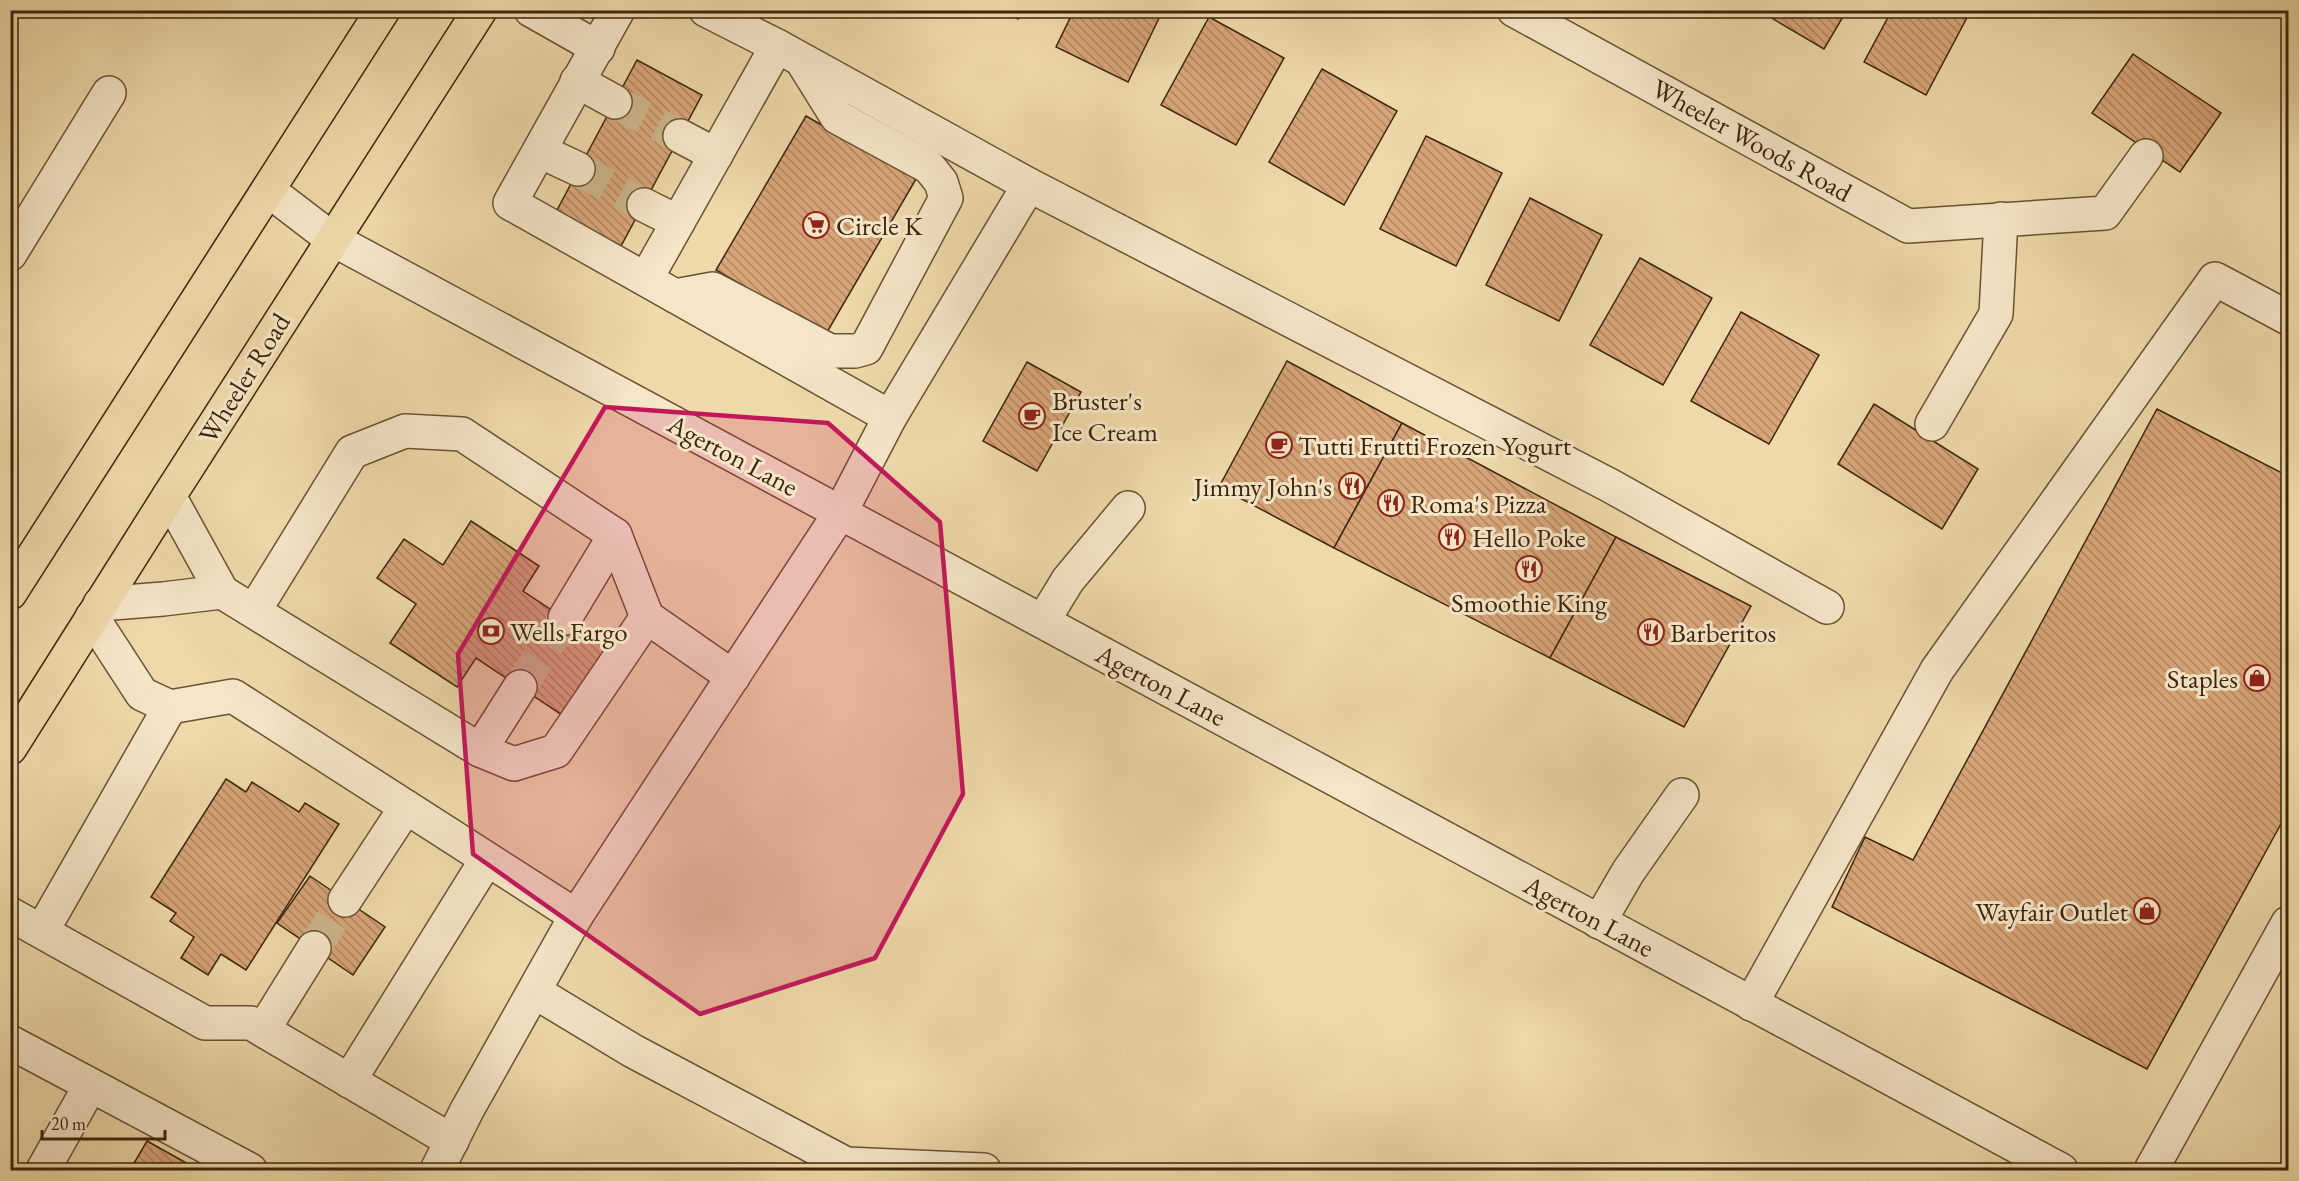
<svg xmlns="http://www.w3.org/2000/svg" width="2299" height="1181" font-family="'EB Garamond',serif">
	<defs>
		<pattern id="building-back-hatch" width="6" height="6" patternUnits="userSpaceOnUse" patternTransform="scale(1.5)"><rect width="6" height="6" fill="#d7a579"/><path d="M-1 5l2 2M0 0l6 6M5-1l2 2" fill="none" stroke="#b08661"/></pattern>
	</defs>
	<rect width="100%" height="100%" fill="#efd9aa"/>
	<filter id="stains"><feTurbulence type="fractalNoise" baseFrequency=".00333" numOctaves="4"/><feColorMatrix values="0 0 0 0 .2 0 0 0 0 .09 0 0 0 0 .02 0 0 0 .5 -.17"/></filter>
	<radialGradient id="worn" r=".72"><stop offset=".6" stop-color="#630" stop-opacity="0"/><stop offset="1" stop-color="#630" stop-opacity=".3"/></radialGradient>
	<g fill="url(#building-back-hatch)" stroke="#3c250a" stroke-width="1.5">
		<path d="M1001,10H1022L1018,19Z"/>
		<path d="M1074,10H1163L1128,82L1056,47Z"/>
		<path d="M1758,10H1847L1824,49Z"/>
		<path d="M1892,10H1971L1926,95L1864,62Z"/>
		<path d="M1209,17L1284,58L1236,145L1161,105Z"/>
		<path d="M2133,54L2221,113L2180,172L2092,113Z"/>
		<path d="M637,60L702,95L621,246L556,212Z"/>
		<path d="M1322,69L1397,111L1344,205L1269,162Z"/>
		<path d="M806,116L916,179L826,334L716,270Z"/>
		<path d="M1426,136L1502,173L1456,266L1380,229Z"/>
		<path d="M1530,198L1602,235L1559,321L1486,285Z"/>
		<path d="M1640,258L1712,298L1663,385L1590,345Z"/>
		<path d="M1741,312L1819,355L1769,444L1691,401Z"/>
		<path d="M1287,361L1402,423L1334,548L1219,487Z"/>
		<path d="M1027,362L1081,392L1037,471L983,441Z"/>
		<path d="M1874,404L1978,469L1942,529L1838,464Z"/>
		<path d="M2157,409L2288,476V811L2147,1069L1832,907L1865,837L1913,860Z"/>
		<path d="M1402,423L1616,537L1550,658L1334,548Z"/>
		<path d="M471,521L539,566L523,591L613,651L568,719L476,658L457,687L390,643L416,604L377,578L404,539L443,565Z"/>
		<path d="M1616,537L1751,606L1684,727L1550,658Z"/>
		<path d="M226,779L246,792L252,782L299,812L305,803L339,824L246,970L221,954L208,975L181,958L194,937L170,921L176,913L151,897Z"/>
		<path d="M310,876L385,927L353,975L277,923Z"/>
		<path d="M147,1141L199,1170H130Z"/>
	</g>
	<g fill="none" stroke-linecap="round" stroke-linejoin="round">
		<g stroke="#cbb58a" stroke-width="33" stroke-dasharray="33 16" stroke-linecap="butt">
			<path d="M615,102L680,136"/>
			<path d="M578,169L644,205"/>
			<path d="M520,687L565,618"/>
			<path d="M314,948L345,900"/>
		</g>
		<defs>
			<g id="minor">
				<path d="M531,10L598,48"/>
				<path d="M618,10L510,203L890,417L1029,185L777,46L706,10"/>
				<path d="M1514,10L1908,226L2105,213L2146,156"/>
				<path d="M577,81L615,102"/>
				<path d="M680,136L716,155"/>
				<path d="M540,151L578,169"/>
				<path d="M1029,185L1609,485L1827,607"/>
				<path d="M268,190L332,239L2061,1170"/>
				<path d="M644,205L678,222"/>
				<path d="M10,254L109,93"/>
				<path d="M646,279L777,46"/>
				<path d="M675,296L713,289L830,351H855L866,348L946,198L941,182L929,167L837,117L804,64"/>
				<path d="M1932,424L1996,314L2001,219"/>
				<path d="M222,592L480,750L514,764L556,751L647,617"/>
				<path d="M100,604L163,599L222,592L169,496"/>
				<path d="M254,611L352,452L405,431L462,434L615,535L647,617L733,677"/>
				<path d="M92,617L142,694L170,707L233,696L576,916"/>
				<path d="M565,618L615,535"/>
				<path d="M1043,621L1068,580L1128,508"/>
				<path d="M480,750L520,687"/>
				<path d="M345,900L406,807"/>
				<path d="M10,914L205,1023H251L452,1141"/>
				<path d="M1599,922L1628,872L1682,795"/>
				<path d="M42,931L170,707"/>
				<path d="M535,992L633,1051L846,1164L984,1170"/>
				<path d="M1751,1004L1937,670L2215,279L2288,318"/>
				<path d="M263,1030L314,948"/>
				<path d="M10,1042L250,1170"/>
				<path d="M349,1081L487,859"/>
				<path d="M43,1170L90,1086"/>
				<path d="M437,1170L467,1110L576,916L840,513L890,417"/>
				<path d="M2151,1170L2288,923"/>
			</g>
			<g id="major">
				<path d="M10,593L383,10"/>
				<path d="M10,748L169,496L480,10"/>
			</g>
		</defs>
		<use href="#minor" stroke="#695232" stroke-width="36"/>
		<use href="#major" stroke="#3c250a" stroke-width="36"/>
		<use href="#minor" stroke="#f5e6c8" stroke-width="33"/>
		<use href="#major" stroke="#efd9aa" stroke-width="33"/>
	</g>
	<path fill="#c2185b" fill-opacity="0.2" stroke="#c2185b" stroke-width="4.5" stroke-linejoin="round" d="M605,407L828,423L940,522L963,794L875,958L700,1014L473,854L458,654Z"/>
	<defs>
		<symbol id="supermarket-ring" viewBox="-11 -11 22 22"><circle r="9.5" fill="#f5e6c8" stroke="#8f2418" stroke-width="1.5"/><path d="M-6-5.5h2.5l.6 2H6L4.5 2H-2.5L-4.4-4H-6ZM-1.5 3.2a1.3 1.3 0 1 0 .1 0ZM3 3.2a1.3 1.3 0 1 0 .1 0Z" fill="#8f2418"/></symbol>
		<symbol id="cafe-ring" viewBox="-11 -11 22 22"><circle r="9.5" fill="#f5e6c8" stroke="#8f2418" stroke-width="1.5"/><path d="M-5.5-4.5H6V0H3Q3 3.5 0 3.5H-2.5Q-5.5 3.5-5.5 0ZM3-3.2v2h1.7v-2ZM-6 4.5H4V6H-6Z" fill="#8f2418"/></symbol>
		<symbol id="restaurant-ring" viewBox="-11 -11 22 22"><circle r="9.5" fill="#f5e6c8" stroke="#8f2418" stroke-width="1.5"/><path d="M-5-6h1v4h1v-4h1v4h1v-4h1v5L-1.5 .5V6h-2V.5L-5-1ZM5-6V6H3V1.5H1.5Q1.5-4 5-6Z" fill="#8f2418"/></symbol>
		<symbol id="bank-ring" viewBox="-11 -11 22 22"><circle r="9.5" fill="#f5e6c8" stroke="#8f2418" stroke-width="1.5"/><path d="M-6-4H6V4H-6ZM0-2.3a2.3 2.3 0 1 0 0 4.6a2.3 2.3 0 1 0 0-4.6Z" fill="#8f2418"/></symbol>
		<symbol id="shop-ring" viewBox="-11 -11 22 22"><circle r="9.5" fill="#f5e6c8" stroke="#8f2418" stroke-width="1.5"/><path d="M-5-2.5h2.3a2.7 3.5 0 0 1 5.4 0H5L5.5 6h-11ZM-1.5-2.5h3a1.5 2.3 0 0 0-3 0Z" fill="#8f2418"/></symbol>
	</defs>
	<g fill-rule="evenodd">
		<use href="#supermarket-ring" x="801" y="210" width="30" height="30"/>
		<use href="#cafe-ring" x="1017" y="401" width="30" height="30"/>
		<use href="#cafe-ring" x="1264" y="430" width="30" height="30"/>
		<use href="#restaurant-ring" x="1337" y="471" width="30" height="30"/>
		<use href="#restaurant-ring" x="1376" y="488" width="30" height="30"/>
		<use href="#restaurant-ring" x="1437" y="522" width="30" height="30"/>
		<use href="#restaurant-ring" x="1514" y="554" width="30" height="30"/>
		<use href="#bank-ring" x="476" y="616" width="30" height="30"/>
		<use href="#restaurant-ring" x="1636" y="617" width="30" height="30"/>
		<use href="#shop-ring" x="2242" y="663" width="30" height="30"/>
		<use href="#shop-ring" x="2132" y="896" width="30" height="30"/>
	</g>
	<g text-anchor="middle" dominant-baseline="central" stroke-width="6" stroke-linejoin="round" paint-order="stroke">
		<g font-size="27" fill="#3c250a" stroke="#f5e6c8">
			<text transform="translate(1752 140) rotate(29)">Wheeler Woods Road</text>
			<text transform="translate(244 378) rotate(-58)">Wheeler Road</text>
			<text transform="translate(733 455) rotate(28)">Agerton Lane</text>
			<text transform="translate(1161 685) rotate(28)">Agerton Lane</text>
			<text transform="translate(1589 916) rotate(28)">Agerton Lane</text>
		</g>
		<g font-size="27" fill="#3c250a" stroke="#f5e6c8" text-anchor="start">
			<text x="836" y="225">Circle K</text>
			<text x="1052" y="400">Bruster's<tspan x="1052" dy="31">Ice Cream</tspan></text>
			<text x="1298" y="445">Tutti Frutti Frozen Yogurt</text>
			<text x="1332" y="486" text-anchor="end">Jimmy John's</text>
			<text x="1410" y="503">Roma's Pizza</text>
			<text x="1472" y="537">Hello Poke</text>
			<text x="1529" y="602" text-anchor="middle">Smoothie King</text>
			<text x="510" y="631">Wells Fargo</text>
			<text x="1670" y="632">Barberitos</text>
			<text x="2238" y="678" text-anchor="end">Staples</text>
			<text x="2128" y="911" text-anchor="end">Wayfair Outlet</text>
		</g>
	</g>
	<rect width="2299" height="1181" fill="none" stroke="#efd9aa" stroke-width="36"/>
	<rect x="12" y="12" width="2275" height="1157" fill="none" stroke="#3c250a" stroke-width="3"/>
	<rect x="18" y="18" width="2263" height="1145" fill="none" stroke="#3c250a" stroke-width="1.5"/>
	<path d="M42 1130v9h123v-9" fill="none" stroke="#3c250a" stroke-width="3"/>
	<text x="51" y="1130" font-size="18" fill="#3c250a" stroke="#f5e6c8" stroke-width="4.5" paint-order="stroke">20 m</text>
	<rect width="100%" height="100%" filter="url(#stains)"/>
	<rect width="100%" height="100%" fill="url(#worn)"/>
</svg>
